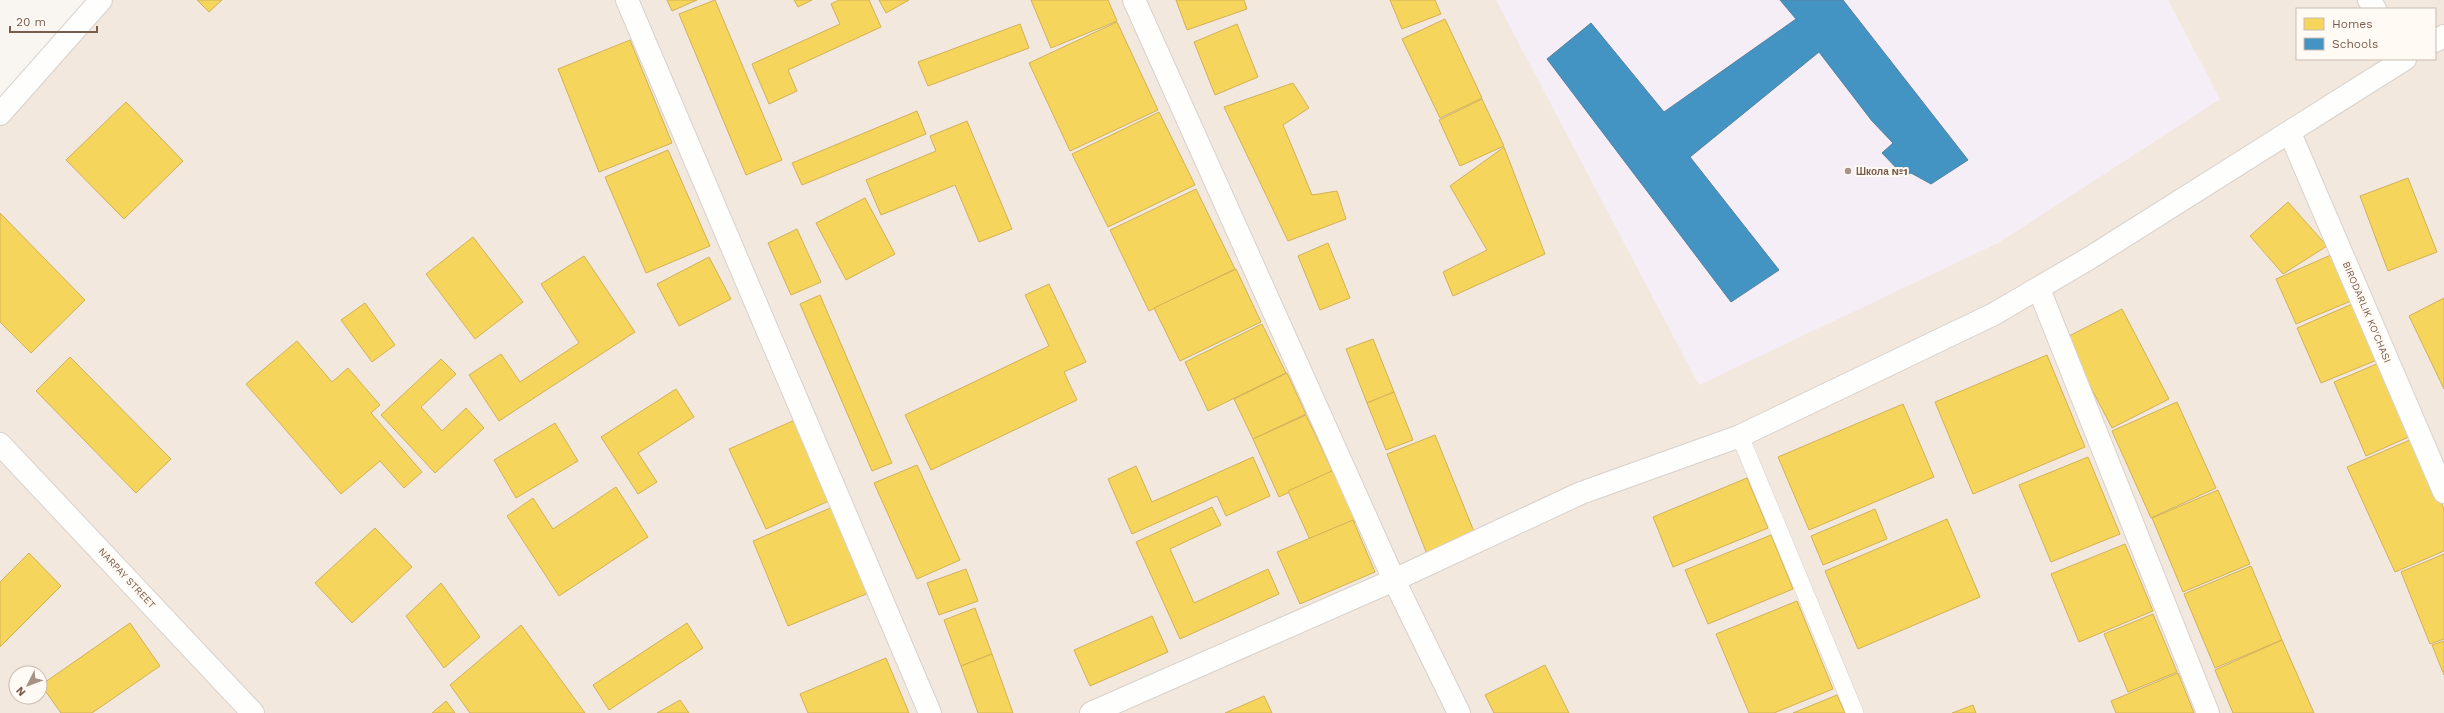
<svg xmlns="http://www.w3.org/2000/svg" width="2444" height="713" font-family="'Work Sans',sans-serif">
	<rect width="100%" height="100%" fill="#f9f5f0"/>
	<path fill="#f2e8de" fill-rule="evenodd" d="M100,0H2444V713H0V113ZM2297,9H2435V59H2297ZM16,673H40V697H16Z"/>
	<path fill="#f6eef6" d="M1496,0H2168L2220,99L1998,243L1699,385Z"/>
	<g fill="#f6d55c" stroke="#d1b158">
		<path d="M197,0H222L209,12Z"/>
		<path d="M667,0H697L672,11Z"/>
		<path d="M715,0L782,160L746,175L679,14Z"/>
		<path d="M794,0H812L798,7Z"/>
		<path d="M839,0H869L881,27L788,70L797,91L769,104L752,64L840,24L831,4Z"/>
		<path d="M879,0H909L886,13Z"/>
		<path d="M1031,0H1108L1117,21L1051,48Z"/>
		<path d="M1176,0H1244L1247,9L1187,30Z"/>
		<path d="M1390,0H1435L1441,14L1402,29Z"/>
		<path d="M1445,19L1482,98L1440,118L1402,39Z"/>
		<path d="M1117,22L1158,110L1070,151L1029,63Z"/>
		<path d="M1020,24L1029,48L928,86L918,62Z"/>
		<path d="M1237,24L1258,77L1215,95L1194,42Z"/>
		<path d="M630,40L672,143L599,172L558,69Z"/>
		<path d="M1293,83L1309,108L1283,125L1312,195L1337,191L1346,219L1288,241L1224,107Z"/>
		<path d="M1482,99L1504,146L1460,166L1439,120Z"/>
		<path d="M126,102L183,161L124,219L66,160Z"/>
		<path d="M917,111L926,134L802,185L792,163Z"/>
		<path d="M1159,112L1195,185L1108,227L1072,154Z"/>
		<path d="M967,121L1012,229L979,242L955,185L881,215L866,180L936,151L930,136Z"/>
		<path d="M1504,147L1545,254L1453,296L1443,272L1487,250L1450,186Z"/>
		<path d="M668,150L710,246L646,273L605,177Z"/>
		<path d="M2408,178L2437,252L2388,271L2360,196Z"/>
		<path d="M1196,189L1235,269L1149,311L1110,230Z"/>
		<path d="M865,198L895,254L846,280L816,223Z"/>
		<path d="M2288,202L2327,246L2283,274L2250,236Z"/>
		<path d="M0,213L85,300L31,353L0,322Z"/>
		<path d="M797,229L821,282L791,295L768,243Z"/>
		<path d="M473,237L523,302L475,339L426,274Z"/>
		<path d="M1328,243L1350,298L1320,310L1298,256Z"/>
		<path d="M2331,255L2351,301L2296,324L2276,279Z"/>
		<path d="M584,256L635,332L499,421L469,375L501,354L520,382L579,343L541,284Z"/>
		<path d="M709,257L731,299L679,326L657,284Z"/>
		<path d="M1236,269L1261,322L1180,361L1154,308Z"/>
		<path d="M1049,284L1086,362L1064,372L1077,400L931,470L905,415L1049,346L1025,295Z"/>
		<path d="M820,295L892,463L872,471L800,304Z"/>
		<path d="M2444,298V389L2409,316Z"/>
		<path d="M365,303L395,345L372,362L341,320Z"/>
		<path d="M2352,304L2377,360L2321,383L2297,328Z"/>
		<path d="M2122,309L2169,399L2112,428L2065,338Z"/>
		<path d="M1262,324L1286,373L1208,411L1185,362Z"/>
		<path d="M1373,339L1394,392L1367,403L1346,349Z"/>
		<path d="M297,341L332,382L348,368L380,405L371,413L422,472L404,488L380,461L341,494L246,384Z"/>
		<path d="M2047,355L2085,447L1973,494L1935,402Z"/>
		<path d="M70,357L171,459L136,493L36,391Z"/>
		<path d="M441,359L456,374L421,407L442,431L466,408L484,428L435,473L381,415Z"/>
		<path d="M2379,363L2411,436L2366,456L2334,382Z"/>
		<path d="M1287,373L1306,414L1253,439L1234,399Z"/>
		<path d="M676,389L694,417L638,453L657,482L638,494L601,437Z"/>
		<path d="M1394,392L1413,440L1386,450L1367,403Z"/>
		<path d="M2177,402L2216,488L2151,518L2112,431Z"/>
		<path d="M1903,404L1934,477L1809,530L1778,457Z"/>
		<path d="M1306,415L1333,472L1279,497L1253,439Z"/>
		<path d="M795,420L831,500L766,529L729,449Z"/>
		<path d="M555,423L578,461L516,498L494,460Z"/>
		<path d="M1435,435L1475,534L1427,554L1387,454Z"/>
		<path d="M2412,439L2444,509V551L2395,572L2347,467Z"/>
		<path d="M1253,457L1270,496L1226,516L1217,496L1132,534L1108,479L1136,466L1152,502Z"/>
		<path d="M2088,457L2120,534L2051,562L2019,485Z"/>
		<path d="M917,465L960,560L917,579L874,483Z"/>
		<path d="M1334,470L1357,521L1311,542L1288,491Z"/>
		<path d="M1747,478L1768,528L1673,567L1653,517Z"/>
		<path d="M616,487L648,537L559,596L507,516L533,498L553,529Z"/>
		<path d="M2218,490L2250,564L2183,592L2152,518Z"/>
		<path d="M835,506L871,592L788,626L753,541Z"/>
		<path d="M1212,507L1221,525L1170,549L1194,603L1268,569L1279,594L1180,639L1136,542Z"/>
		<path d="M1875,509L1887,539L1823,565L1811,536Z"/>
		<path d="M1947,519L1980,597L1858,649L1825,571Z"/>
		<path d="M1353,520L1375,572L1300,604L1277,552Z"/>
		<path d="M375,528L412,567L352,623L315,583Z"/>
		<path d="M1771,535L1793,589L1708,624L1685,570Z"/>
		<path d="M2125,544L2153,611L2079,642L2051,574Z"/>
		<path d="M29,553L61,586L0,647V582Z"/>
		<path d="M2444,554V639L2430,644L2401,572Z"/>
		<path d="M2251,566L2282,640L2215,668L2184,594Z"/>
		<path d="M966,569L978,601L939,615L927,583Z"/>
		<path d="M441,583L480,637L444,668L406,616Z"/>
		<path d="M1797,601L1833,689L1774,713H1749L1716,634Z"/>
		<path d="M975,608L992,654L961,666L944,620Z"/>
		<path d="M2153,614L2177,672L2128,692L2104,634Z"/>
		<path d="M1152,616L1168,652L1090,686L1074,650Z"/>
		<path d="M130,623L160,666L92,713H61L41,685Z"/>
		<path d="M687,623L703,648L609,710L593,685Z"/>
		<path d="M521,625L585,713H470L450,685Z"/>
		<path d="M2282,640L2314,713H2233L2215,670Z"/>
		<path d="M2444,641V675L2432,645Z"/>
		<path d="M992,654L1013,713H978L961,666Z"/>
		<path d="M886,658L909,713H808L800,694Z"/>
		<path d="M1545,665L1569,713H1494L1485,695Z"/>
		<path d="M2178,673L2194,713H2116L2111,701Z"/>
		<path d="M1837,695L1845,713H1793Z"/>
		<path d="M1264,696L1272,713H1225Z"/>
		<path d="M680,700L689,713H657Z"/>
		<path d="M446,701L455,713H432Z"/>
		<path d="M1973,705L1976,713H1952Z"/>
	</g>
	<path fill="#4393c3" stroke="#5482a0" d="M1780,0H1843L1968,160L1931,184L1911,173L1903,175L1882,153L1893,143L1872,121L1819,52L1690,157L1779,270L1731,302L1547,59L1591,23L1664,112L1796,19Z"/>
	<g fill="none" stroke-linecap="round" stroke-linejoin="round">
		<defs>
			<path id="service" d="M1740,436L1855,713"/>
			<g id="minor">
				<path d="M627,0L930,713"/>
				<path d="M1134,0L1394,580L1459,713"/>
				<path d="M2369,0L2375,9"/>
				<path d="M0,114L101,0"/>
				<path d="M2290,133L2444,492"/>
				<path d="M2039,289L2208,713"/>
			</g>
			<g id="tertiary">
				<path d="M2435,41L2444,36"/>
				<path d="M1091,713L1394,580L1581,493L1740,436L1994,314L2088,259L2405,59"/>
			</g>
			<path id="secondary" d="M0,444L253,713"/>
		</defs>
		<use href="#service" stroke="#d7d1cb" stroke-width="18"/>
		<use href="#minor" stroke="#d7d1cb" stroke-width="24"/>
		<use href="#tertiary" stroke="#d7d1cb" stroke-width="24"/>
		<use href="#secondary" stroke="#d9d2cb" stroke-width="24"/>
		<use href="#service" stroke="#fefefd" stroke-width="17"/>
		<use href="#minor" stroke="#fefefd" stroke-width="22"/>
		<use href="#tertiary" stroke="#fefefd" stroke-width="22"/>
		<use href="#secondary" stroke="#fefefd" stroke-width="22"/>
	</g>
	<circle fill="#a69286" stroke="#fffaf3" stroke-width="1.5" cx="1848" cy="171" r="4"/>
	<g text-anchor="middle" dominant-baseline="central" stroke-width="4" stroke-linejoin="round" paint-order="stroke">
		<g font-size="10" font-weight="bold" fill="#7a5c4d" stroke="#fffaf3" text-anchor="start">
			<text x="1856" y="171">Школа №1</text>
		</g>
		<g font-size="10" fill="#7a5c4d" stroke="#fffaf3">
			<text transform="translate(2367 312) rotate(67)">BIRODARLIK KO'CHASI</text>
			<text transform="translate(127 578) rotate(47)">NARPAY STREET</text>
		</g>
	</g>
	<rect x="2296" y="8" width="140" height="52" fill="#fffaf3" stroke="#cabbb1"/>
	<rect x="2304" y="18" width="20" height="12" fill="#f6d55c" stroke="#cabbb1"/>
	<text x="2332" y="28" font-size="12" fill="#7a5c4d">Homes</text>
	<rect x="2304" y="38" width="20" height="12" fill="#4393c3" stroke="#cabbb1"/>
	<text x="2332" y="48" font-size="12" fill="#7a5c4d">Schools</text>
	<g transform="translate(28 685) rotate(228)"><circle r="19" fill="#fffaf3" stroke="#cabbb1"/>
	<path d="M0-3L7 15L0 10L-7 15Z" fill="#a69286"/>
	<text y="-6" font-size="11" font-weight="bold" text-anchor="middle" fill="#7a5c4d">N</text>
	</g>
	<path d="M10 26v6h87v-6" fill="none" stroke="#7a5c4d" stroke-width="2"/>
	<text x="16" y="26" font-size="12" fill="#7a5c4d" stroke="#fffaf3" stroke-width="3" paint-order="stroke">20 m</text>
</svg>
